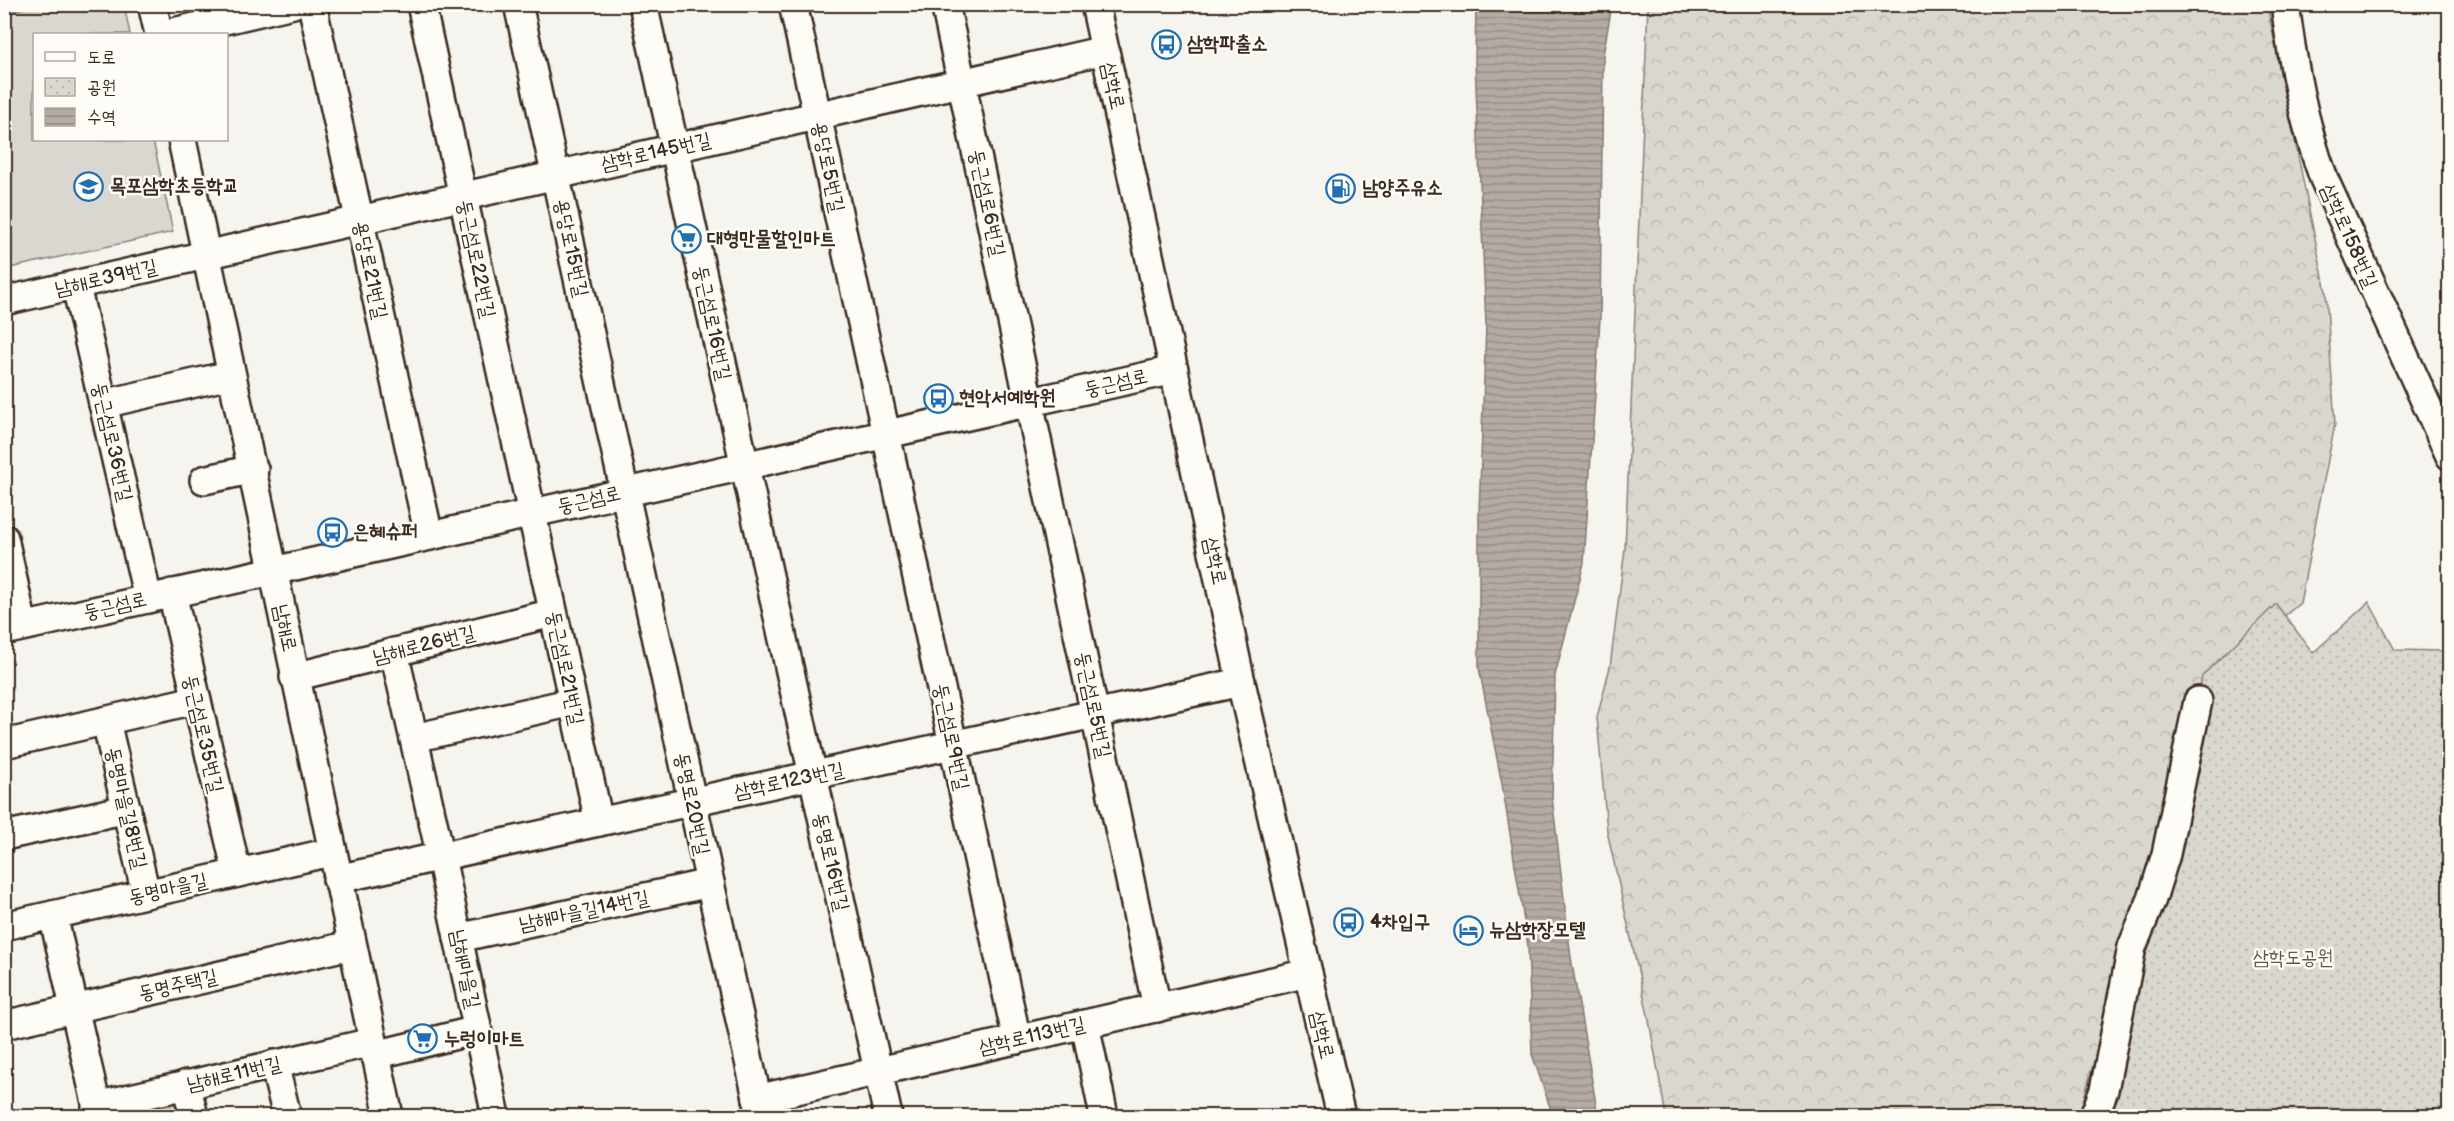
<svg xmlns="http://www.w3.org/2000/svg" width="2454" height="1121" font-family="'Balsamiq Sans','Poor Story',sans-serif">
	<defs>
		<pattern id="forest-crowns" width="20" height="18" patternUnits="userSpaceOnUse" patternTransform="scale(1.5)"><rect width="20" height="18" fill="#dad6d0"/><path d="M2 6a3 3 0 1 1 6 0M12 15a3 3 0 1 1 6 0" fill="none" stroke="#bcb8b2"/></pattern>
		<pattern id="park-dots" width="8" height="8" patternUnits="userSpaceOnUse" patternTransform="scale(1.5)"><rect width="8" height="8" fill="#dad6d0"/><path d="M2 2h.1M6 6h.1" fill="none" stroke="#bcb8b2" stroke-width="1.8" stroke-linecap="round"/></pattern>
		<pattern id="water-rules" width="6" height="5" patternUnits="userSpaceOnUse" patternTransform="scale(1.5)"><rect width="6" height="5" fill="#b4aca4"/><path d="M0 2.5h6" fill="none" stroke="#948c85"/></pattern>
	</defs>
	<rect width="100%" height="100%" fill="#f5f4ee"/>
	<filter id="ink" filterUnits="userSpaceOnUse"><feTurbulence type="fractalNoise" baseFrequency=".0167" numOctaves="2"/><feDisplacementMap in="SourceGraphic" scale="12" xChannelSelector="R" yChannelSelector="G"/><feConvolveMatrix kernelMatrix="1 2 1 2 8 2 1 2 1" color-interpolation-filters="sRGB"/></filter>
	<g filter="url(#ink)">
		<path fill="#dad6d0" stroke="#8a8077" stroke-width="1.5" d="M40,5H124L130,34H34V140H153L173,232L5,269L4,12Z"/>
		<path fill="url(#forest-crowns)" stroke="#8a8077" stroke-width="1.5" d="M1648,5H2267L2326,292L2335,424L2300,603L2192,693L2151,877L2107,1015L2079,1116H1666L1648,1015L1607,831L1597,717L1610,667L1625,549Z"/>
		<g fill="url(#park-dots)" stroke="#8a8077" stroke-width="1.5">
			<path d="M5,4H40V5L5,12Z"/>
			<path d="M2369,602L2395,650L2445,651L2449,623V1116H2084L2185,790L2202,676L2276,604L2313,653Z"/>
			<path d="M181,1091L187,1116H105Z"/>
		</g>
		<path fill="url(#water-rules)" stroke="#84786e" stroke-width="1.5" d="M1476,5H1612L1603,55L1600,318L1584,563L1555,675L1552,797L1571,958L1598,1116H1553L1532,1054L1528,946L1502,784L1479,668V512L1486,325L1475,62Z"/>
		<g fill="none" stroke-linecap="round" stroke-linejoin="round">
			<defs>
				<g id="minor">
					<path d="M152,4L159,34"/>
					<path d="M312,4L429,536"/>
					<path d="M421,4L599,822"/>
					<path d="M518,4L761,1116"/>
					<path d="M643,4L888,1116"/>
					<path d="M793,4L1017,1040"/>
					<path d="M945,4L1157,1008"/>
					<path d="M1095,4L1241,682L1341,1116"/>
					<path d="M2285,4C2293,65 2303,122 2324,179L2450,456"/>
					<path d="M165,34L293,4"/>
					<path d="M182,140C254,465 318,791 389,1116"/>
					<path d="M76,286L148,599"/>
					<path d="M4,301L1105,50"/>
					<path d="M103,404L217,378"/>
					<path d="M204,480L254,469"/>
					<path d="M4,538L23,626"/>
					<path d="M172,593L237,873"/>
					<path d="M4,631L1174,370"/>
					<path d="M394,652L441,857L496,1116"/>
					<path d="M294,677L553,613"/>
					<path d="M106,721L146,894"/>
					<path d="M414,738L573,702"/>
					<path d="M4,744L195,700"/>
					<path d="M4,836L127,809"/>
					<path d="M337,879L1241,682"/>
					<path d="M53,915L99,1116"/>
					<path d="M4,926L331,852"/>
					<path d="M458,938L710,883"/>
					<path d="M1085,1024L1104,1116"/>
					<path d="M4,1025L351,945"/>
					<path d="M375,1055L477,1030"/>
					<path d="M274,1064L287,1116"/>
					<path d="M186,1084L194,1116"/>
					<path d="M757,1099L1308,973"/>
					<path d="M96,1106L372,1042"/>
					<path d="M2094,1116L2104,1090L2132,947L2152,899L2166,854L2198,701"/>
				</g>
			</defs>
			<use href="#minor" stroke="#3b2a1e" stroke-width="32"/>
			<use href="#minor" stroke="#fdfcf7" stroke-width="27"/>
		</g>
	</g>
	<defs>
		<symbol id="bus-ring" viewBox="-11 -11 22 22"><circle r="9.5" fill="#fdfcf7" stroke="#1f6fb2" stroke-width="1.5"/><path d="M-5-6H5V4H4V6H2V4H-2V6H-4V4H-5ZM-3.5-4V0h7V-4ZM-3.5 1.2v1.5H-2V1.2ZM2 1.2v1.5H3.5V1.2Z" fill="#1f6fb2"/></symbol>
		<symbol id="school-ring" viewBox="-11 -11 22 22"><circle r="9.5" fill="#fdfcf7" stroke="#1f6fb2" stroke-width="1.5"/><path d="M0-5L7-2L0 1L-7-2ZM-4 1L0 2.5L4 1V4Q0 6-4 4Z" fill="#1f6fb2"/></symbol>
		<symbol id="fuel-ring" viewBox="-11 -11 22 22"><circle r="9.5" fill="#fdfcf7" stroke="#1f6fb2" stroke-width="1.5"/><path d="M-5.5-6h7V0h2V4h1.3V-2.5L3-4.5l.8-.8L6-3V5H2.5V1h-1V6h-7ZM-4.2-4.7v3.2H.2V-4.7Z" fill="#1f6fb2"/></symbol>
		<symbol id="supermarket-ring" viewBox="-11 -11 22 22"><circle r="9.5" fill="#fdfcf7" stroke="#1f6fb2" stroke-width="1.5"/><path d="M-6-5.5h2.5l.6 2H6L4.5 2H-2.5L-4.4-4H-6ZM-1.5 3.2a1.3 1.3 0 1 0 .1 0ZM3 3.2a1.3 1.3 0 1 0 .1 0Z" fill="#1f6fb2"/></symbol>
		<symbol id="hotel-ring" viewBox="-11 -11 22 22"><circle r="9.5" fill="#fdfcf7" stroke="#1f6fb2" stroke-width="1.5"/><path d="M-6-4.5h1.5V1H6V5H4.5V3h-9V5H-6ZM-4 0a1.8 1.8 0 1 1 3.6 0ZM.5 0V-2.5h3Q6-2.5 6 0Z" fill="#1f6fb2"/></symbol>
	</defs>
	<g fill-rule="evenodd">
		<use href="#bus-ring" x="1150" y="28" width="33" height="33"/>
		<use href="#school-ring" x="72" y="170" width="33" height="33"/>
		<use href="#fuel-ring" x="1324" y="172" width="33" height="33"/>
		<use href="#supermarket-ring" x="670" y="222" width="33" height="33"/>
		<use href="#bus-ring" x="922" y="382" width="33" height="33"/>
		<use href="#bus-ring" x="316" y="516" width="33" height="33"/>
		<use href="#bus-ring" x="1332" y="906" width="33" height="33"/>
		<use href="#hotel-ring" x="1452" y="914" width="33" height="33"/>
		<use href="#supermarket-ring" x="406" y="1022" width="33" height="33"/>
	</g>
	<g text-anchor="middle" dominant-baseline="central" stroke-width="5" stroke-linejoin="round" paint-order="stroke">
		<g font-size="20" font-weight="bold" fill="#3b2a1e" stroke="#fdfcf7" text-anchor="start">
			<text x="1187" y="44">삼학파출소</text>
			<text x="110" y="186">목포삼학초등학교</text>
			<text x="1362" y="188">남양주유소</text>
			<text x="707" y="239">대형만물할인마트</text>
			<text x="959" y="398">현악서예학원</text>
			<text x="353" y="532">은혜슈퍼</text>
			<text x="1370" y="922">4차입구</text>
			<text x="1489" y="930">뉴삼학장모텔</text>
			<text x="444" y="1039">누렁이마트</text>
		</g>
		<g font-size="20" fill="#3b2a1e" stroke="#fdfcf7">
			<text transform="translate(1113 86) rotate(78)">삼학로</text>
			<text transform="translate(656 152) rotate(-13)">삼학로145번길</text>
			<text transform="translate(828 167) rotate(78)">용당로5번길</text>
			<text transform="translate(987 203) rotate(78)">둥근섬로6번길</text>
			<text transform="translate(2349 236) rotate(66)">삼학로158번길</text>
			<text transform="translate(571 248) rotate(78)">용당로15번길</text>
			<text transform="translate(476 259) rotate(78)">둥근섬로22번길</text>
			<text transform="translate(370 270) rotate(78)">용당로21번길</text>
			<text transform="translate(106 278) rotate(-13)">남해로39번길</text>
			<text transform="translate(712 323) rotate(78)">둥근섬로16번길</text>
			<text transform="translate(1116 383) rotate(-13)">둥근섬로</text>
			<text transform="translate(112 442) rotate(77)">둥근섬로36번길</text>
			<text transform="translate(589 500) rotate(-13)">둥근섬로</text>
			<text transform="translate(1215 561) rotate(78)">삼학로</text>
			<text transform="translate(115 606) rotate(-13)">둥근섬로</text>
			<text transform="translate(285 628) rotate(78)">남해로</text>
			<text transform="translate(424 645) rotate(-14)">남해로26번길</text>
			<text transform="translate(565 668) rotate(78)">둥근섬로21번길</text>
			<text transform="translate(1093 705) rotate(78)">둥근섬로5번길</text>
			<text transform="translate(203 734) rotate(77)">둥근섬로35번길</text>
			<text transform="translate(951 737) rotate(78)">둥근섬로9번길</text>
			<text transform="translate(789 781) rotate(-12)">삼학로123번길</text>
			<text transform="translate(692 804) rotate(78)">동명로20번길</text>
			<text transform="translate(126 808) rotate(77)">동명마을길8번길</text>
			<text transform="translate(831 862) rotate(77)">동명로16번길</text>
			<text transform="translate(168 889) rotate(-13)">동명마을길</text>
			<text transform="translate(584 911) rotate(-12)">남해마을길14번길</text>
			<text transform="translate(465 969) rotate(78)">남해마을길</text>
			<text transform="translate(178 985) rotate(-13)">동명주택길</text>
			<text transform="translate(1322 1035) rotate(77)">삼학로</text>
			<text transform="translate(1032 1036) rotate(-13)">삼학로113번길</text>
			<text transform="translate(234 1074) rotate(-13)">남해로11번길</text>
		</g>
		<g font-size="20" fill="#63554a" stroke="#fdfcf7">
			<text x="2293" y="958">삼학도공원</text>
		</g>
	</g>
	<rect width="2454" height="1121" fill="none" stroke="#fdfcf7" stroke-width="24"/>
	<rect x="12" y="12" width="2430" height="1097" fill="none" stroke="#3b2a1e" stroke-width="2" filter="url(#ink)"/>
	<rect x="33" y="33" width="195" height="108" fill="#fdfcf7" stroke="#afa8a0" stroke-width="1.5"/>
	<rect x="45" y="52" width="30" height="9" fill="#fdfcf7" stroke="#afa8a0" stroke-width="1.5"/>
	<text x="87" y="63" font-size="18" fill="#3b2a1e">도로</text>
	<rect x="45" y="78" width="30" height="18" fill="url(#park-dots)" stroke="#afa8a0" stroke-width="1.5"/>
	<text x="87" y="93" font-size="18" fill="#3b2a1e">공원</text>
	<rect x="45" y="108" width="30" height="18" fill="url(#water-rules)" stroke="#afa8a0" stroke-width="1.5"/>
	<text x="87" y="123" font-size="18" fill="#3b2a1e">수역</text>
</svg>
